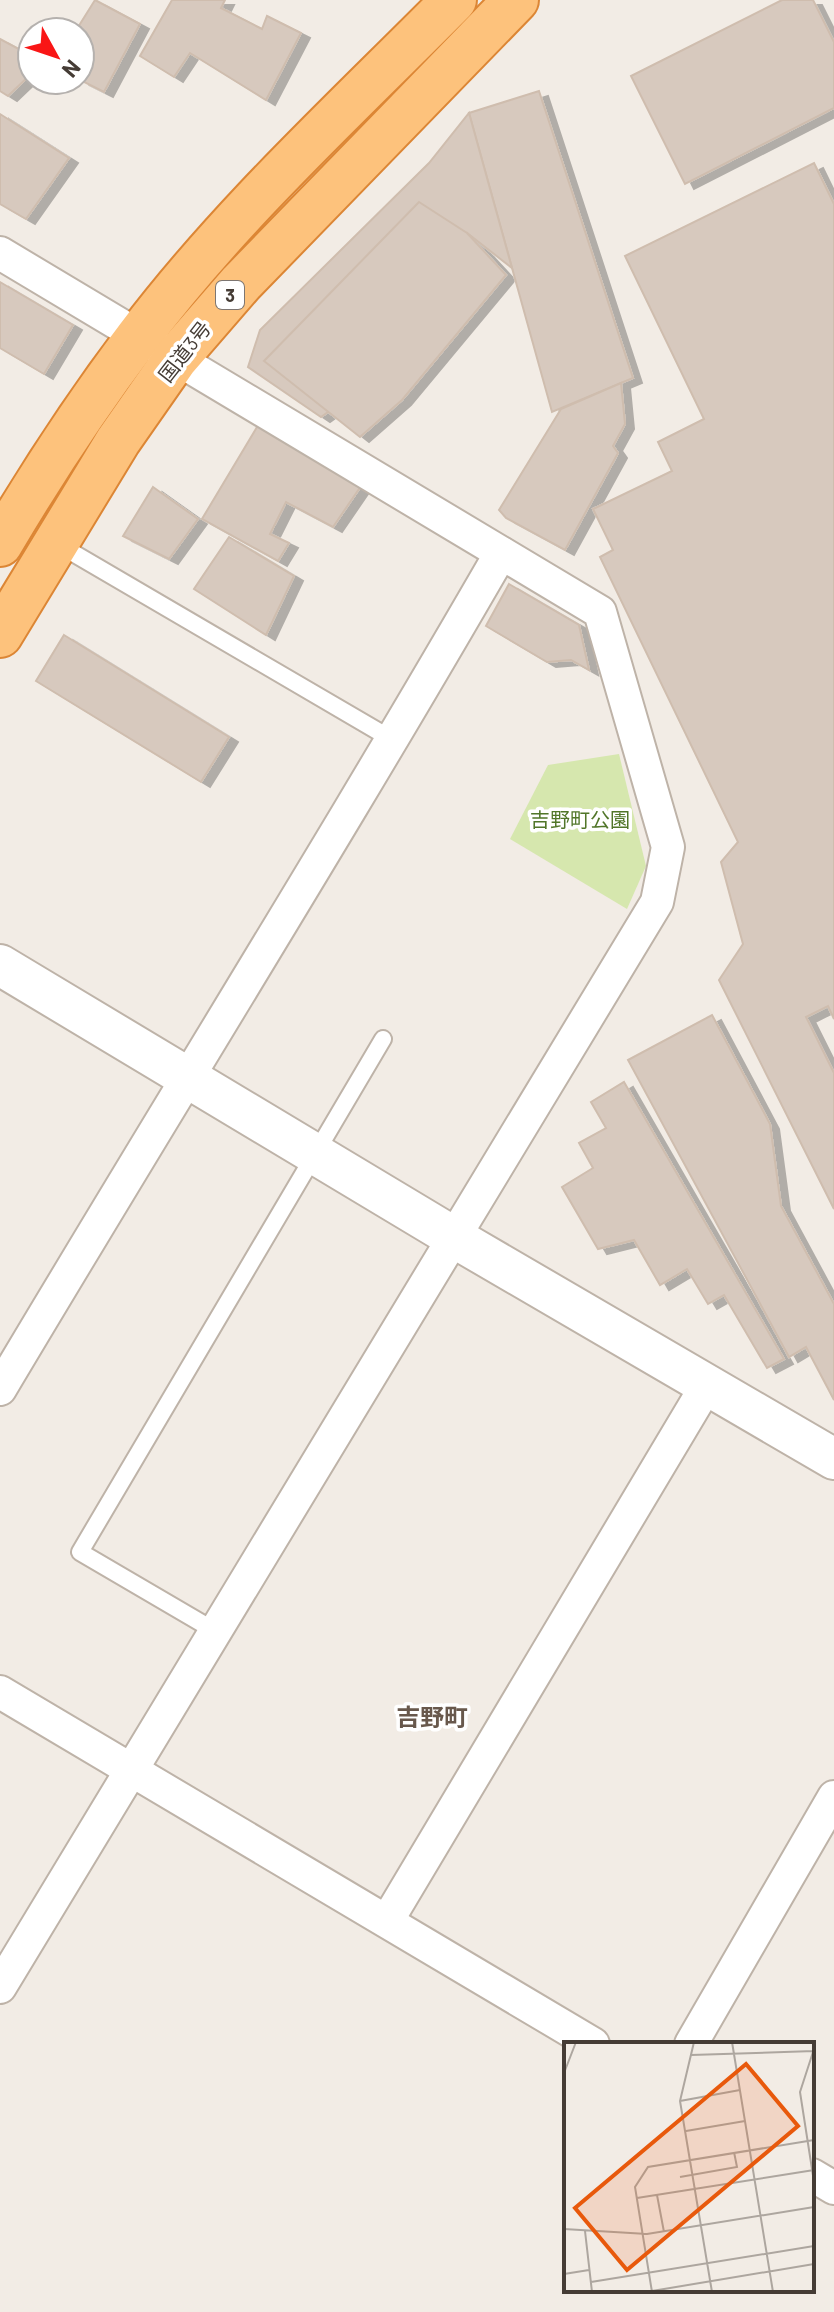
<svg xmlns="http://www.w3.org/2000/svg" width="834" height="2312" font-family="Barlow,'Noto Sans JP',sans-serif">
	<defs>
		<filter id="shadow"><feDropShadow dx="9" dy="5" stdDeviation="0" flood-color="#0004"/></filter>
	</defs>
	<rect width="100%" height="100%" fill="#f2ece5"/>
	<path fill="#d6e7ae" d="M619,754L646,866L627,909L510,839L548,765Z"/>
	<g fill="#d7c9be" stroke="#cfbdae" stroke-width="2" filter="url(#shadow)">
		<path d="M95,0L140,24L104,92L80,80V32H75Z"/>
		<path d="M172,0H225L221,8L262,29L267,16L301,33L266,100L190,53L174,77L140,56Z"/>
		<path d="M782,0H813L834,42V108L685,184L631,76Z"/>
		<path d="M0,39L32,56V73L8,96L0,91Z"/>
		<path d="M539,91L633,378L552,412L469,113Z"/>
		<path d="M469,113L512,268L467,233L328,412L321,417L248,367L260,330L429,163Z"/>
		<path d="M0,114L69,158L26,219L0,204Z"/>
		<path d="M814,163L834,204V1019L828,1006L806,1017L834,1073V1209L719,980L743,944L721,862L738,842L600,557L613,550L593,509L672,471L658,442L704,419L625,256Z"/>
		<path d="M419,202L467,233L506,275L402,400L360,437L264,361Z"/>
		<path d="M0,282L73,325L44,374L0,348Z"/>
		<path d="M621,383L625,424L613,446L618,453L565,550L506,518L499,510L561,409Z"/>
		<path d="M263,417L361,486L333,527L286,502L270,534L289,543L278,561L202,519Z"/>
		<path d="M153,487L198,519L169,559L123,536Z"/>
		<path d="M229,537L294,576L266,635L194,589Z"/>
		<path d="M509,584L579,625L589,670L571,660L547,662L486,626Z"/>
		<path d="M64,635L229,737L201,782L36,681Z"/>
		<path d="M712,1015L770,1124L781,1206L834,1304V1400L806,1347L789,1357L628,1060Z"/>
		<path d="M624,1082L784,1359L767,1368L724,1295L708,1304L687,1269L660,1285L634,1240L598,1249L562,1187L593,1168L579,1143L606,1128L591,1102Z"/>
	</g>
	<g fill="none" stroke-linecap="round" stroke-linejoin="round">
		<defs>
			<g id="service">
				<path d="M56,543L393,740"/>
				<path d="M215,1631L80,1552L383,1039"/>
			</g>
			<g id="minor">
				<path d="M0,253L600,612L668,847L657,902L0,1987"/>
				<path d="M0,1389C166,1110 339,834 501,553"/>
				<path d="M0,1692L593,2044"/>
				<path d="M387,1921L707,1385"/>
				<path d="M691,2044L834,1797"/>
				<path d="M812,2175L834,2188"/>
			</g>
			<path id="tertiary" d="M0,965L455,1238L834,1459"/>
			<g id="trunk">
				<path d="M0,544C42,473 88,403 138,337C231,214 346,109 454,0"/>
				<path d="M0,635L118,441L176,358L241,283L516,0"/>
			</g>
		</defs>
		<use href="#service" stroke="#beb3a8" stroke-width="20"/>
		<use href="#minor" stroke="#beb3a8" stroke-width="36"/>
		<use href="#tertiary" stroke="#beb3a8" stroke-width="44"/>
		<use href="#trunk" stroke="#dc8635" stroke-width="48"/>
		<use href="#service" stroke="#fff" stroke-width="16"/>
		<use href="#minor" stroke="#fff" stroke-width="32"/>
		<use href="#tertiary" stroke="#fff" stroke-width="40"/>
		<use href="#trunk" stroke="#fdc27c" stroke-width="44"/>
	</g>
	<g text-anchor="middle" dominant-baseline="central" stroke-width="7" stroke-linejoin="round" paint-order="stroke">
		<rect fill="#fff" stroke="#7d7672" stroke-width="2" x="216" y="281" width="28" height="28" rx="6"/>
		<g font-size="18" font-weight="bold" fill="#453c35">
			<text x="230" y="295">3</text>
		</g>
		<g font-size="20" fill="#453c35" stroke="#fff">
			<text transform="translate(184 351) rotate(-52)">国道3号</text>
		</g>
		<g font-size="20" fill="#517629" stroke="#fff">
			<text x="580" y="819">吉野町公園</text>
		</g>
		<g font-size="24" font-weight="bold" fill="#68584c" stroke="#fff">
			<text x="432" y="1716">吉野町</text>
		</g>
	</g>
	<g transform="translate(564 2042)">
		<rect width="250" height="250" fill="#f2ece5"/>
		<path fill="none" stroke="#ada69f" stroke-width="2" d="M130,0L116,59L148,250M168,0L209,250M250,7L236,50L250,140M127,13L250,9M0,31L12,0M116,59L176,48M122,89L181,79M116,135L173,125L170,110M93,153L100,190M73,156L250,128M0,187L83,192L250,165M21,189L28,250M0,232L25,228M27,240L250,204M82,250L250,222M88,250L71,145L84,125L250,98"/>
		<path fill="#e8590c" fill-opacity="0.15" stroke="#e8590c" stroke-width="4" d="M182,22L234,84L63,228L11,166Z"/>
		<rect width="250" height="250" fill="none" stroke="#453c35" stroke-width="4"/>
	</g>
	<g transform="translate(56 56) rotate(130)"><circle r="38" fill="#ffffff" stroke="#b5b1ae" stroke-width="2"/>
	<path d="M0-6L14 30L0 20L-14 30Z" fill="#f91616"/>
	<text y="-12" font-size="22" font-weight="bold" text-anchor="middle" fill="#453c35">N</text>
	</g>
</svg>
